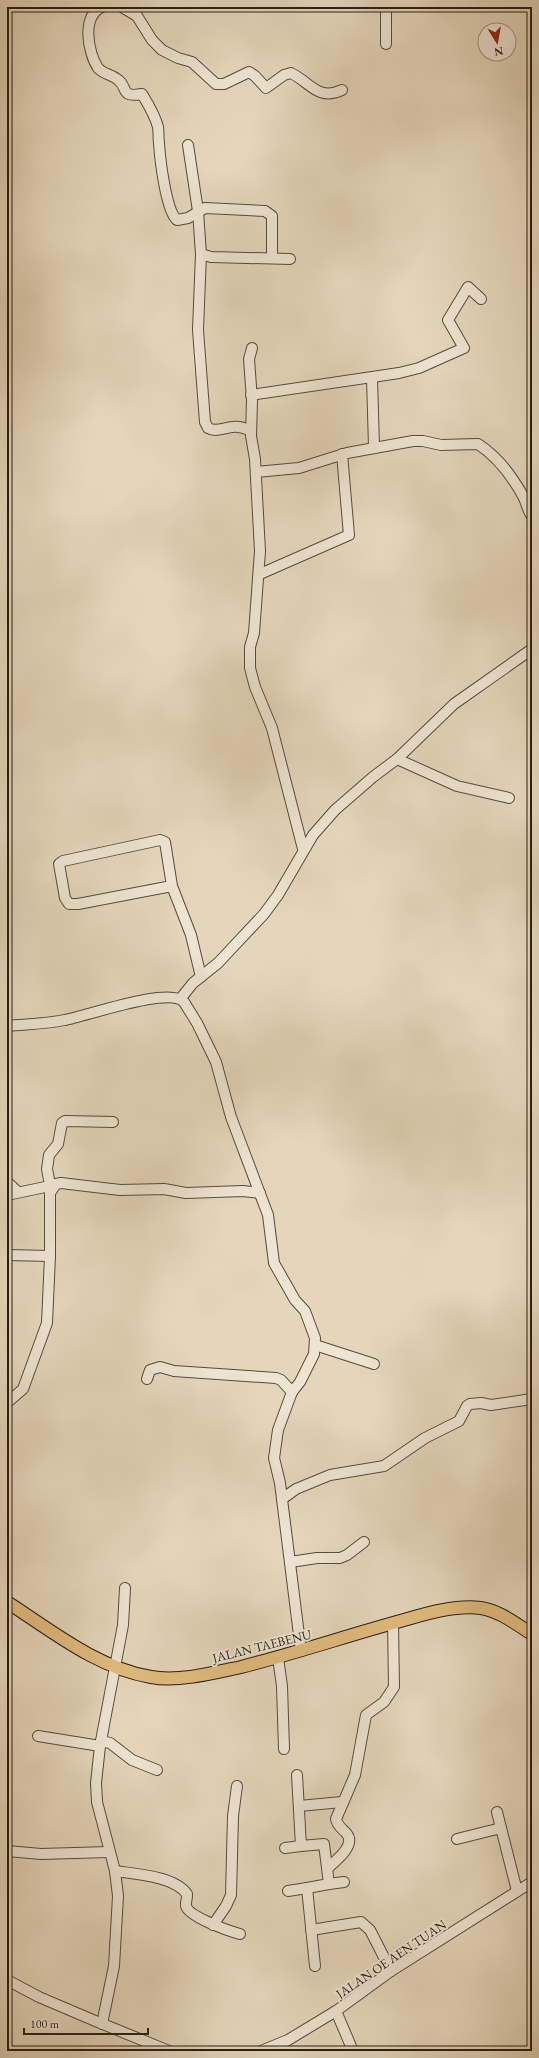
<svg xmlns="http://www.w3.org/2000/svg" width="539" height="2058" font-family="'EB Garamond',serif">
	<rect width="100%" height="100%" fill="#e5d6bb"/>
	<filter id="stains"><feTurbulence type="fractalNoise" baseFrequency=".005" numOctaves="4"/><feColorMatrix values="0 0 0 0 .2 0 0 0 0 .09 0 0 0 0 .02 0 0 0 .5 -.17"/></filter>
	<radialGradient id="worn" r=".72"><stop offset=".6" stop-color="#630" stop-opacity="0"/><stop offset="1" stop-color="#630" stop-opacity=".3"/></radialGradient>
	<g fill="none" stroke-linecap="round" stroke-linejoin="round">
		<defs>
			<g id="minor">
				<path d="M102,7C81,16 88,53 98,68C103,74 111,74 117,79C129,87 119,98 142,94C148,104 155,115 158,127C159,132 158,138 159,143C160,159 166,211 177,220L188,218L205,208L265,211L272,216V258"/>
				<path d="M122,7L137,16L152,40L162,50L178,58L192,62L216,84H224L249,72L255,76L266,88L284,75L291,73C311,83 318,101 342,90"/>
				<path d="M386,7V44"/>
				<path d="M188,145L198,211L201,254L211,257L290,259"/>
				<path d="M201,254L198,330L205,422L208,428C220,435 230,420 251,431"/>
				<path d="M252,348L249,359L252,400L251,436L255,459L260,551L254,633L250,647V668L255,687L272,728L303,849"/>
				<path d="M372,378L374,447"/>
				<path d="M251,395L399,373L419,368L464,348L448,320L468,287L481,299"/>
				<path d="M256,472L299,468L347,453L413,441H423L441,445L478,444C498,457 512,476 523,496C527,503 527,510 532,516"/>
				<path d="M260,574L349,535L342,454"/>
				<path d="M397,759L457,786L509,798"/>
				<path d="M172,886L78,904H69L65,898L59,864L63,861L160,840L165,842L172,886L191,935L201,977"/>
				<path d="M181,998L193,983L218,963L264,914L278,895L313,835L335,810L373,777L397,759L454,704L532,649"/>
				<path d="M7,1026C26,1024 46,1024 65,1020C87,1016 170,986 184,1002L197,1023L216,1062L231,1117L268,1215L274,1263L295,1300L305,1311L315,1338L314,1354L300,1382L292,1392L278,1430L274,1458L280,1483L301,1651"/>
				<path d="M7,1182L18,1192"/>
				<path d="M51,1190L47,1169L49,1155L58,1144L62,1123L65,1121L113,1122"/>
				<path d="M7,1195L50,1186"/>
				<path d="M7,1255L50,1256"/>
				<path d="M315,1345L374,1364"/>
				<path d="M147,1379L150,1370L160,1367L174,1371L276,1378L281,1380L292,1392"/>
				<path d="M9,1401L23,1389L47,1323L50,1256V1193L56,1184L61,1183L120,1190L164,1189L186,1193L243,1191L260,1193"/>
				<path d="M282,1499L296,1489L330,1475L384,1466L425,1438L459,1421L467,1406L470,1404L481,1403L491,1405L532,1399"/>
				<path d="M290,1562L317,1558H340L347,1555L364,1542"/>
				<path d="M278,1658L282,1686L284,1749"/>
				<path d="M38,1736L100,1746"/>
				<path d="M101,1741L110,1743L132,1760L157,1770"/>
				<path d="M297,1775L301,1846L324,1844L329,1884L307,1888L315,1966"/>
				<path d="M299,1806L342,1802"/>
				<path d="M497,1812L517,1891"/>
				<path d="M457,1839L501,1828"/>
				<path d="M285,1848L301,1846"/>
				<path d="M7,1851L41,1854L109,1852"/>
				<path d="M328,1868C335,1861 356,1846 347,1834C343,1829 337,1826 336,1819L355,1775L366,1715L384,1702L394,1687L393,1623"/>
				<path d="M115,1871C135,1874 174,1876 187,1894C188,1898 185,1902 186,1906C189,1917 229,1931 240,1934"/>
				<path d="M329,1884L344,1882"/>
				<path d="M288,1891L307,1888"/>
				<path d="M213,1925L226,1906L231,1895L233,1816L237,1786"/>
				<path d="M311,1930L361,1922L370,1930L391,1971"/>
				<path d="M7,1980L39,1997L93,2020L169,2051"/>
				<path d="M336,2011L353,2051"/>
				<path d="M102,2024L114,1966L118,1896L115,1871L97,1802L96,1783L100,1746L123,1625L125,1588"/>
				<path d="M261,2051L288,2040L336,2011L391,1971L532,1882"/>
			</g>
			<path id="major" d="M7,1602C52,1631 97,1668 151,1677C179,1682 213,1673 241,1667C296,1653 349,1635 404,1620C428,1613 455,1605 481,1608C500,1611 516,1624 532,1634"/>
		</defs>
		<use href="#minor" stroke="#564c3d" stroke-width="12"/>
		<use href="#major" stroke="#271e13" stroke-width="14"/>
		<use href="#minor" stroke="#eee4d3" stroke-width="10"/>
		<use href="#major" stroke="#e2bb7e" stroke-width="12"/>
	</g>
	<g text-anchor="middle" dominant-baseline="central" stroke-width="4" stroke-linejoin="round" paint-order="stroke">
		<g font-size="13" fill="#271e13" stroke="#eee4d3">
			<text transform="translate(262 1646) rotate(-14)">JALAN TAEBENU</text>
			<text transform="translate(391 1959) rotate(-34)">JALAN OE AEN TUAN</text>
		</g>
	</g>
	<rect width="539" height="2058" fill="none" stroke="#e5d6bb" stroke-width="24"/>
	<rect x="8" y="8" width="523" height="2042" fill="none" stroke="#271e13" stroke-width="2"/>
	<rect x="12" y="12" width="515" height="2034" fill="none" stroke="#271e13"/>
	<g transform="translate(497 42) rotate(169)"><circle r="19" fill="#eee4d3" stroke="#9e9586"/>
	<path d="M0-3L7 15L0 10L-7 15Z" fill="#8f2418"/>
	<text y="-6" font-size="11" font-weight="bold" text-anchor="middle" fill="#271e13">N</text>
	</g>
	<path d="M24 2028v6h124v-6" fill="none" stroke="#271e13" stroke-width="2"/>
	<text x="30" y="2028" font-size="12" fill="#271e13" stroke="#eee4d3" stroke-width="3" paint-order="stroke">100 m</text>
	<rect width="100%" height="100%" filter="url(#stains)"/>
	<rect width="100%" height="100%" fill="url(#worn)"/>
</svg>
